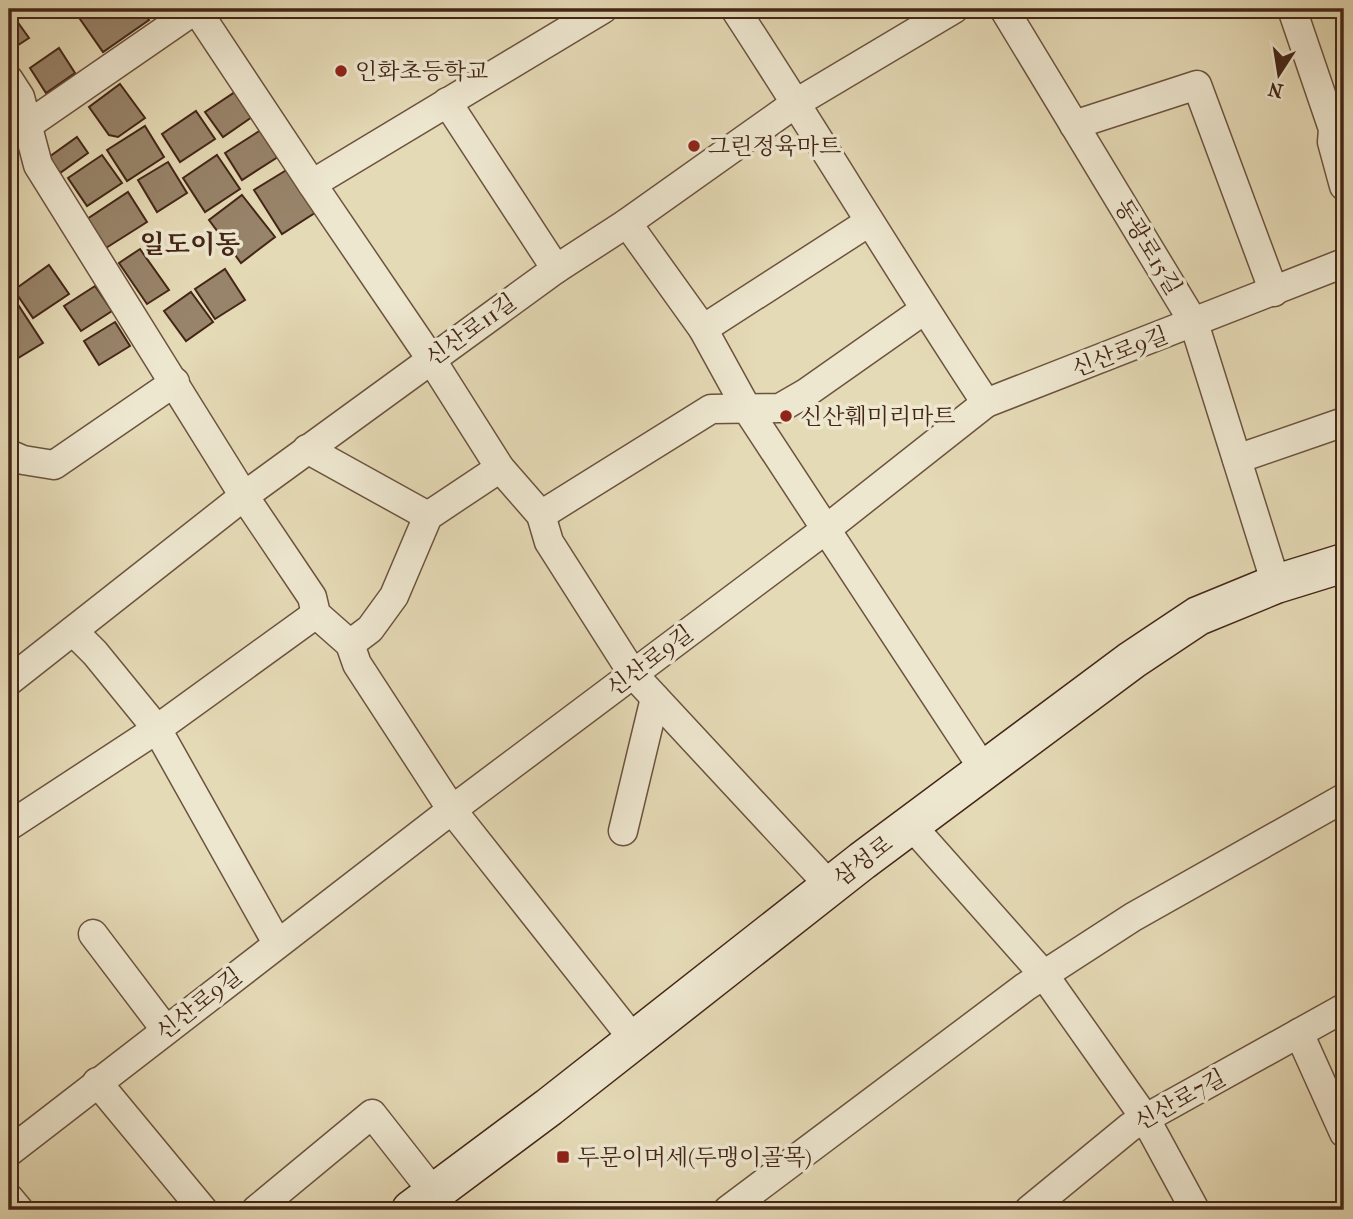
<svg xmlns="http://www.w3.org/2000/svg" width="1353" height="1219" font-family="'IM FELL French Canon','Noto Serif KR',serif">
	<rect width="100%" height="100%" fill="#e5dab6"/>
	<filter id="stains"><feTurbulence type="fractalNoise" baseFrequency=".00286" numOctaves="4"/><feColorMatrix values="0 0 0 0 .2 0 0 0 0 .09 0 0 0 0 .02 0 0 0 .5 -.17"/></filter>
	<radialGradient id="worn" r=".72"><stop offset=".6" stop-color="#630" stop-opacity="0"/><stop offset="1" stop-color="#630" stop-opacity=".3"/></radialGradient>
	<g fill="#98846a" stroke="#442617" stroke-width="2">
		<path d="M73,9H141L149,20L103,52Z"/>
		<path d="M9,10L29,38L9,51Z"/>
		<path d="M59,48L75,73L46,93L30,68Z"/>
		<path d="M120,84L145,118L118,137L109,135L89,107Z"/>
		<path d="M235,92L252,117L223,137L205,112Z"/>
		<path d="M196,111L215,139L180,162L162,134Z"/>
		<path d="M145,126L164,157L127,181L107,150Z"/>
		<path d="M264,128L281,155L242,180L225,153Z"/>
		<path d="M77,137L88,153L60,173L49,157Z"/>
		<path d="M102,155L122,183L87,206L68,178Z"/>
		<path d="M217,155L240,189L205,212L183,178Z"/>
		<path d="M168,162L187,193L157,212L138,180Z"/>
		<path d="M293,166L321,209L282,234L254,190Z"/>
		<path d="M128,192L147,222L106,248L87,219Z"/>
		<path d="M242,195L275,237L241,263L209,220Z"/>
		<path d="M140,249L169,290L147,304L119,263Z"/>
		<path d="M49,265L69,294L33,318L14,290Z"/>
		<path d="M225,269L245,300L215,319L195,289Z"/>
		<path d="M95,286L112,311L81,331L64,306Z"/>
		<path d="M191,292L213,322L186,341L164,311Z"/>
		<path d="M15,300L43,343L13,361L9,354V304Z"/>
		<path d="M115,322L130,346L99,365L84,341Z"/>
	</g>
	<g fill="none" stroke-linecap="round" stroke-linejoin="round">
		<defs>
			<g id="street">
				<path d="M196,9L312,184L431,359L500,468L541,515L549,542L633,674L830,886"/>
				<path d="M735,9C820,139 900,273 986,403"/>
				<path d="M1004,9L1194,323L1276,584"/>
				<path d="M1292,9L1333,129L1332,142L1344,186"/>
				<path d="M9,80L20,97L38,165L244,496L312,597L316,614L350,644L357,664L452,810L634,1040"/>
				<path d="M447,102L556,269"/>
				<path d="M1074,125L1197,85L1274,292"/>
				<path d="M9,138L196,9"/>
				<path d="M312,184L603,9"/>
				<path d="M627,223L703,329L747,409L984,770"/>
				<path d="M703,329L869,222"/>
				<path d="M307,449L428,516"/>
				<path d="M9,454L23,460L54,465L175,382"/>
				<path d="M1237,459L1344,422"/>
				<path d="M541,515L711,409L780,408L806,393L924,310"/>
				<path d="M73,631L95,653L157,729L277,943"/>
				<path d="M350,644L370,629L394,596L428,516L500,468"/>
				<path d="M9,681L244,496L556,269L627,223L796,103L954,9"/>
				<path d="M911,825L1044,975L1145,1118L1195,1210"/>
				<path d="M9,826L157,729L316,614"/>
				<path d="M623,831L655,698"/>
				<path d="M93,934L165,1029"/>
				<path d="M1299,1033L1344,1133"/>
				<path d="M97,1082L203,1210"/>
				<path d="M9,1152L445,815L825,530L986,403L1344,263"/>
				<path d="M9,1198L19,1210"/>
				<path d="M256,1210L372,1114L434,1193"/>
				<path d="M728,1210L1025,987L1133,917L1344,798"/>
				<path d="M1029,1210L1130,1127L1344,1008"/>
			</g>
			<path id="secondary" d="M411,1210L549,1107L862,861L1132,660L1198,616L1276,584L1344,563"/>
		</defs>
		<use href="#street" stroke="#6c533f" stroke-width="31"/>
		<use href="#secondary" stroke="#442617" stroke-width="41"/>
		<use href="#street" stroke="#eee7d0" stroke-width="28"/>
		<use href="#secondary" stroke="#eee7d0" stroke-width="38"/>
	</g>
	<g fill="#8f2418" stroke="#eee7d0" stroke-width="2.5">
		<circle cx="341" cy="71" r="7"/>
		<circle cx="694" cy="146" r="7"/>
		<circle cx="786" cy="416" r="7"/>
		<rect x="556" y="1150" width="14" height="14" rx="3.5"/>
	</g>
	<g text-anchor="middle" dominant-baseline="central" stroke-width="7" stroke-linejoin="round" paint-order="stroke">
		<g font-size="23" fill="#442617" stroke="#eee7d0" text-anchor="start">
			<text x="355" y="71">인화초등학교</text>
			<text x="708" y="146">그린정육마트</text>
			<text x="800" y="416">신산훼미리마트</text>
			<text x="577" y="1157">두문이머세(두맹이골목)</text>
		</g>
		<g font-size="23" fill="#442617" stroke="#eee7d0">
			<text transform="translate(1148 247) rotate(59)">동광로15길</text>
			<text transform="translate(471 330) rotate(-36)">신산로11길</text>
			<text transform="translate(1120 352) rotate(-21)">신산로9길</text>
			<text transform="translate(650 661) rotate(-37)">신산로9길</text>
			<text transform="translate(863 861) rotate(-37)">삼성로</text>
			<text transform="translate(199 1004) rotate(-38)">신산로9길</text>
			<text transform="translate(1180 1100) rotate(-29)">신산로7길</text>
		</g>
		<g font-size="26" font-weight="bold" fill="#442617" stroke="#eee7d0">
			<text x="190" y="244">일도이동</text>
		</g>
	</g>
	<rect width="1353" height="1219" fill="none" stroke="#e5dab6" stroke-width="35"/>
	<rect x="10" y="10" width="1332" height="1198" fill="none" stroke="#442617" stroke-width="3.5"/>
	<rect x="18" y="18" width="1318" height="1184" fill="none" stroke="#442617" stroke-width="2"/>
	<g transform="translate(1279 74) rotate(192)" stroke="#eee7d0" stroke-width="5" paint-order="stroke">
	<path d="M0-5L12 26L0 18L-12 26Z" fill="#442617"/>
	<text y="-10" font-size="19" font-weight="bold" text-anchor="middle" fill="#442617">N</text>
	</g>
	<rect width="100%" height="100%" filter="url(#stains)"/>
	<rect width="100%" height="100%" fill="url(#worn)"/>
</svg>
